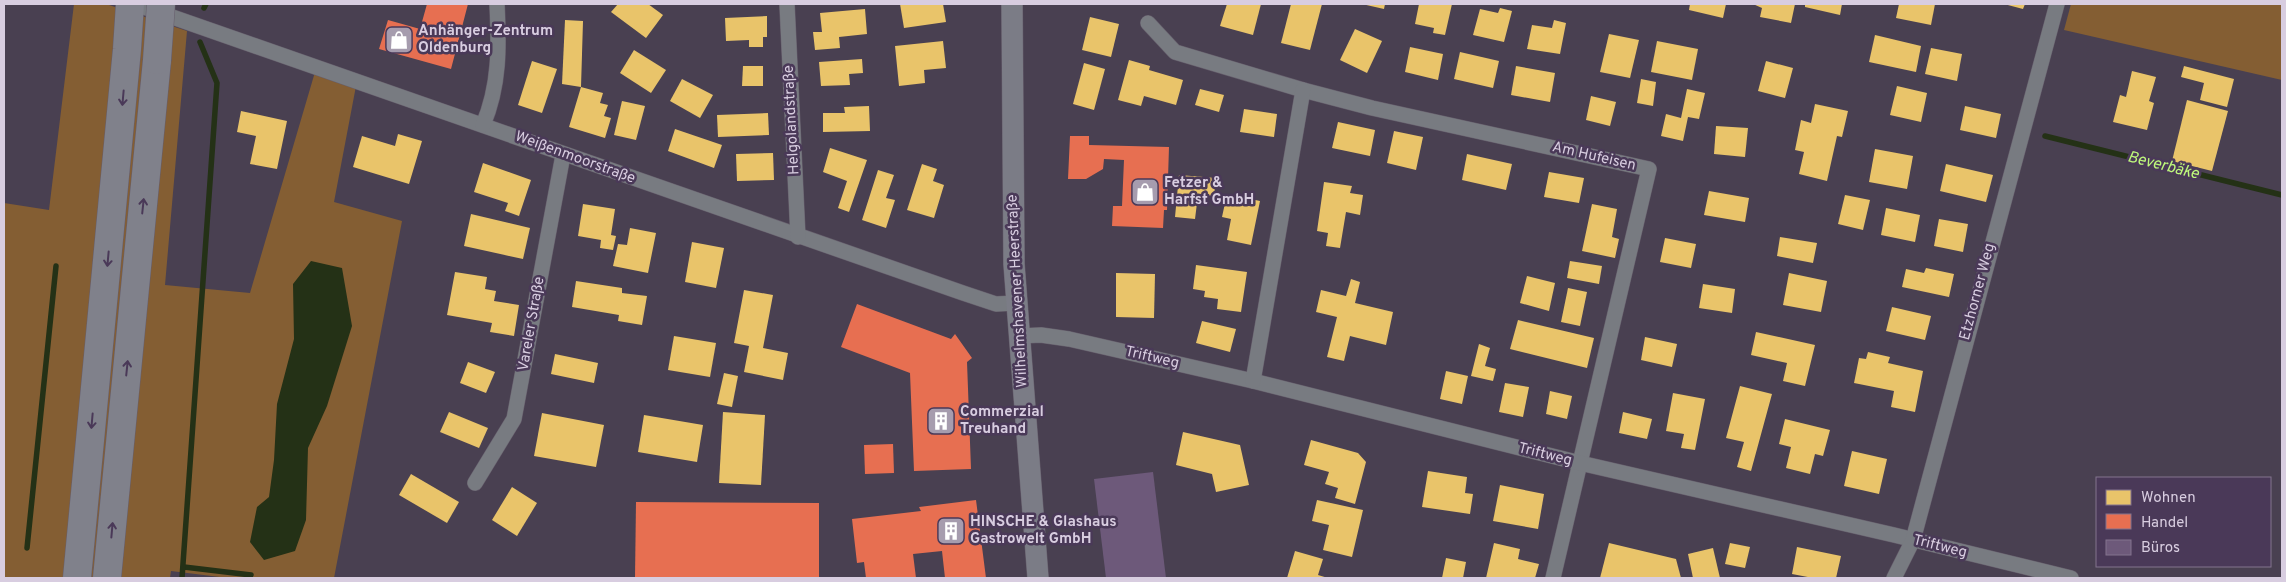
<svg xmlns="http://www.w3.org/2000/svg" width="2286" height="582" font-family="Overpass,sans-serif">
	<rect width="100%" height="100%" fill="#494051"/>
	<g fill="#845e33">
		<path d="M74,4H106L187,31L165,285L250,293L315,72L356,86L334,202L402,221L334,578H228L171,571L170,578H4V203L49,210Z"/>
		<path d="M2071,4H2282V80L2064,30Z"/>
	</g>
	<path fill="#243116" d="M311,261L342,268L352,326L327,406L308,448L306,520L295,551L264,560L250,542L257,507L269,497L274,460L277,404L294,339L293,284Z"/>
	<g fill="#e9c46a">
		<path d="M618,4H648L663,15L646,38L611,12Z"/>
		<path d="M900,4H943L946,22L904,28Z"/>
		<path d="M1227,4H1261L1253,35L1220,26Z"/>
		<path d="M1291,4H1322L1310,50L1281,43Z"/>
		<path d="M1362,4H1385L1384,9Z"/>
		<path d="M1419,4H1452L1445,35L1433,33L1434,28L1415,24Z"/>
		<path d="M1690,4H1726L1723,18L1689,10Z"/>
		<path d="M1753,4H1795L1791,23L1760,17L1762,8Z"/>
		<path d="M1805,4H1842L1840,15L1805,7Z"/>
		<path d="M1899,4H1935L1931,25L1896,18Z"/>
		<path d="M2004,4H2025L2023,9Z"/>
		<path d="M1500,8L1512,11L1504,42L1473,35L1480,9L1498,13Z"/>
		<path d="M865,9L867,34L839,37L840,48L815,50L813,32H822L820,13Z"/>
		<path d="M767,16V37H763V47H749V40L726,41L725,18Z"/>
		<path d="M1090,17L1119,24L1111,57L1082,50Z"/>
		<path d="M565,20L583,21L581,87L562,84Z"/>
		<path d="M1554,20L1566,23L1560,54L1527,49L1532,25L1552,28Z"/>
		<path d="M1355,29L1382,41L1367,73L1340,60Z"/>
		<path d="M1609,34L1639,40L1630,78L1600,72Z"/>
		<path d="M1875,35L1921,46L1916,72L1869,62Z"/>
		<path d="M943,41L946,68L924,70L925,83L899,86L895,46Z"/>
		<path d="M1657,41L1698,49L1692,80L1651,72Z"/>
		<path d="M1410,47L1443,54L1438,80L1405,72Z"/>
		<path d="M1931,48L1962,54L1957,81L1925,74Z"/>
		<path d="M634,50L666,70L651,93L620,73Z"/>
		<path d="M1460,52L1499,61L1493,88L1454,79Z"/>
		<path d="M862,59L863,73L849,74L850,85L821,86L819,62Z"/>
		<path d="M1129,60L1150,66L1149,70L1183,80L1176,105L1144,96L1141,106L1118,100Z"/>
		<path d="M532,61L557,69L542,113L518,105Z"/>
		<path d="M1766,61L1793,68L1785,98L1758,91Z"/>
		<path d="M1084,63L1105,69L1094,110L1073,104Z"/>
		<path d="M743,66H763V86H742Z"/>
		<path d="M1516,66L1555,73L1550,102L1511,95Z"/>
		<path d="M2184,66L2234,79L2227,107L2200,100L2204,83L2181,77Z"/>
		<path d="M2132,71L2156,77L2149,101L2154,103L2147,130L2113,122L2120,95L2126,97Z"/>
		<path d="M682,79L713,95L700,118L670,101Z"/>
		<path d="M1641,79L1656,82L1653,106L1637,103Z"/>
		<path d="M1897,86L1927,93L1921,122L1890,115Z"/>
		<path d="M581,87L603,93L600,103L608,105L604,116L611,118L605,138L569,127Z"/>
		<path d="M1200,89L1224,95L1219,112L1195,105Z"/>
		<path d="M1687,89L1705,93L1699,119L1688,117L1683,141L1661,136L1666,114L1681,118Z"/>
		<path d="M1591,96L1616,102L1610,126L1586,120Z"/>
		<path d="M2187,100L2228,111L2212,171L2172,161Z"/>
		<path d="M622,101L645,106L636,140L614,135Z"/>
		<path d="M1815,104L1848,111L1842,137L1837,136L1827,181L1799,174L1804,152L1795,150L1801,120L1811,123Z"/>
		<path d="M869,106L870,131L823,132V113H845L844,107Z"/>
		<path d="M1965,106L2001,114L1996,138L1960,130Z"/>
		<path d="M1244,109L1277,114L1274,137L1240,132Z"/>
		<path d="M241,111L287,121L277,169L250,164L256,136L237,132Z"/>
		<path d="M768,113L769,135L718,137L717,115Z"/>
		<path d="M1338,122L1375,130L1370,156L1332,148Z"/>
		<path d="M1716,126L1748,128L1745,157L1714,154Z"/>
		<path d="M675,129L722,145L714,168L668,151Z"/>
		<path d="M1394,131L1423,137L1416,170L1387,163Z"/>
		<path d="M398,134L422,141L409,184L353,167L362,136L395,146Z"/>
		<path d="M830,148L867,160L849,212L838,208L847,181L823,172Z"/>
		<path d="M1875,149L1913,156L1907,189L1869,182Z"/>
		<path d="M773,153L774,180L737,181L736,154Z"/>
		<path d="M1467,154L1512,164L1506,190L1462,180Z"/>
		<path d="M483,163L531,180L519,216L505,211L508,203L474,192Z"/>
		<path d="M922,164L937,169L933,181L944,185L934,218L907,210Z"/>
		<path d="M1946,164L1993,175L1986,202L1940,191Z"/>
		<path d="M878,170L894,175L886,198L895,200L886,228L862,220Z"/>
		<path d="M1549,172L1584,178L1579,203L1544,197Z"/>
		<path d="M1179,175L1216,178L1214,196L1198,195L1195,219L1175,217Z"/>
		<path d="M1324,182L1352,186L1350,193L1363,195L1360,215L1346,212L1340,248L1326,246L1328,233L1317,231Z"/>
		<path d="M1709,191L1749,198L1745,222L1704,215Z"/>
		<path d="M1227,194L1260,201L1251,245L1227,240L1231,219L1222,217Z"/>
		<path d="M1845,195L1870,200L1863,230L1838,224Z"/>
		<path d="M583,204L615,209L611,235L616,236L613,250L600,248L601,240L578,236Z"/>
		<path d="M1592,204L1617,209L1612,237L1619,239L1615,258L1582,251Z"/>
		<path d="M1886,208L1920,215L1915,242L1881,235Z"/>
		<path d="M471,214L530,228L523,259L464,246Z"/>
		<path d="M1939,219L1968,224L1963,252L1934,246Z"/>
		<path d="M630,228L656,233L648,273L613,266L618,244L627,245Z"/>
		<path d="M1780,237L1817,243L1813,263L1777,256Z"/>
		<path d="M1665,238L1696,244L1691,268L1660,262Z"/>
		<path d="M692,242L724,248L716,288L685,282Z"/>
		<path d="M1570,261L1602,266L1599,284L1567,278Z"/>
		<path d="M1196,265L1247,272L1241,312L1217,309L1218,299L1204,297L1205,291L1193,289Z"/>
		<path d="M1926,268L1954,274L1949,297L1902,287L1906,269L1924,273Z"/>
		<path d="M455,272L487,277L485,289L496,291L494,301L519,305L514,336L490,332L492,323L447,315Z"/>
		<path d="M1116,273L1155,274L1154,318L1116,317Z"/>
		<path d="M1789,273L1827,281L1821,312L1783,305Z"/>
		<path d="M1527,276L1555,283L1549,311L1520,303Z"/>
		<path d="M1351,279L1360,282L1355,303L1393,312L1386,345L1350,336L1344,361L1327,357L1337,317L1316,312L1321,290L1346,296Z"/>
		<path d="M576,281L622,288V293L647,296L642,325L618,321L619,315L572,307Z"/>
		<path d="M1703,284L1735,289L1732,313L1699,308Z"/>
		<path d="M1568,288L1587,292L1580,326L1561,322Z"/>
		<path d="M744,290L773,295L763,348L788,353L783,380L744,372L749,346L734,343Z"/>
		<path d="M1892,307L1931,316L1925,340L1886,331Z"/>
		<path d="M1518,320L1594,338L1587,368L1510,349Z"/>
		<path d="M1202,321L1236,329L1230,352L1196,343Z"/>
		<path d="M1756,332L1815,345L1805,386L1783,381L1787,363L1751,355Z"/>
		<path d="M674,336L716,343L710,377L668,370Z"/>
		<path d="M1645,337L1677,344L1672,367L1641,360Z"/>
		<path d="M1479,344L1490,348L1485,366L1496,369L1493,381L1471,376Z"/>
		<path d="M1868,352L1890,357L1888,363L1923,371L1915,412L1891,407L1894,391L1854,383L1859,358L1866,359Z"/>
		<path d="M555,354L598,363L594,383L551,374Z"/>
		<path d="M468,362L495,372L486,393L460,383Z"/>
		<path d="M1446,371L1468,376L1462,404L1440,399Z"/>
		<path d="M724,373L738,376L732,407L717,404Z"/>
		<path d="M1505,383L1529,387L1523,417L1499,412Z"/>
		<path d="M1740,386L1772,394L1751,471L1737,467L1744,442L1726,438Z"/>
		<path d="M1550,391L1572,396L1567,419L1546,414Z"/>
		<path d="M1673,393L1705,399L1695,450L1681,448L1684,434L1666,431Z"/>
		<path d="M449,412L488,428L479,448L440,432Z"/>
		<path d="M723,412L765,415L761,485L719,483Z"/>
		<path d="M1623,412L1652,419L1647,439L1619,433Z"/>
		<path d="M542,413L604,425L596,467L534,456Z"/>
		<path d="M644,415L703,425L697,462L638,452Z"/>
		<path d="M1785,419L1830,430L1823,456L1815,454L1810,474L1786,468L1791,447L1779,444Z"/>
		<path d="M1183,432L1240,445L1249,485L1216,492L1212,474L1176,465Z"/>
		<path d="M1311,440L1358,453L1366,462L1355,504L1335,498L1338,488L1325,484L1329,472L1304,465Z"/>
		<path d="M1852,451L1887,459L1879,494L1844,486Z"/>
		<path d="M1428,471L1467,477L1465,493L1473,494L1470,514L1422,507Z"/>
		<path d="M411,474L459,502L447,523L399,495Z"/>
		<path d="M1500,485L1544,494L1538,529L1493,521Z"/>
		<path d="M512,487L537,503L517,536L492,520Z"/>
		<path d="M1317,500L1363,510L1352,557L1323,550L1329,525L1312,521Z"/>
		<path d="M1494,543L1520,549L1518,559L1539,564L1535,578H1486Z"/>
		<path d="M1609,543L1676,559L1681,578H1600Z"/>
		<path d="M1730,543L1750,547L1745,568L1725,564Z"/>
		<path d="M1797,547L1841,556L1836,578H1813L1792,574Z"/>
		<path d="M1713,548L1720,578H1693L1688,554Z"/>
		<path d="M1295,551L1323,559L1318,575L1328,578H1287Z"/>
		<path d="M1446,558L1466,562L1463,578H1442Z"/>
	</g>
	<g fill="#e76f51">
		<path d="M427,4H468L451,69L379,49L388,20L420,29Z"/>
		<path d="M1070,136H1089V145L1169,147L1167,210H1164L1163,228L1112,226L1113,206H1122L1124,160L1104,159L1103,169L1086,179H1068Z"/>
		<path d="M857,304L951,339L955,334L972,358L967,362L971,469L914,471L910,373L841,347Z"/>
		<path d="M893,444L894,473L865,474L864,445Z"/>
		<path d="M976,500L986,578H945L942,551L913,554L916,578H866L864,562L857,563L852,519L921,511L919,507Z"/>
		<path d="M636,502L819,503V578H635Z"/>
	</g>
	<path fill="#6d597a" d="M1153,472L1166,578H1106L1094,479Z"/>
	<g fill="none" stroke-linecap="round" stroke-linejoin="round">
		<g stroke="#243116" stroke-width="5.5">
			<path d="M204,8L206,4"/>
			<path d="M2045,136L2282,195"/>
			<path d="M27,548L56,266"/>
			<path d="M184,567L251,575"/>
			<path d="M182,578L217,83L200,42"/>
		</g>
		<defs>
			<g id="street">
				<path d="M135,4C412,98 686,199 963,293L996,304L1016,303"/>
				<path d="M787,4L798,237"/>
				<path d="M1148,23L1175,52L1303,90L1372,108L1649,169L1553,578"/>
				<path d="M483,125C500,85 499,46 497,4"/>
				<path d="M1019,336L1041,335L1069,339L1253,381L1580,463L1894,535L2071,578"/>
				<path d="M1253,381L1303,90"/>
				<path d="M475,483L514,419L563,155"/>
				<path d="M1894,578L1913,540L2057,4"/>
			</g>
			<path id="secondary" d="M1012,4L1014,264L1038,578"/>
			<g id="highway">
				<path d="M77,578L127,49L130,4"/>
				<path d="M107,578L157,60"/>
			</g>
		</defs>
		<use href="#street" stroke="#665e6c" stroke-width="16"/>
		<use href="#secondary" stroke="#665e6c" stroke-width="22"/>
		<use href="#highway" stroke="#665e6c" stroke-width="29"/>
		<use href="#street" stroke="#787b81" stroke-width="15"/>
		<use href="#secondary" stroke="#7b7c86" stroke-width="21"/>
		<use href="#highway" stroke="#80818b" stroke-width="28"/>
		<defs>
			<path id="highway-bridge" d="M157,60L161,4"/>
		</defs>
		<use href="#highway-bridge" stroke="#665e6c" stroke-width="29" stroke-linecap="butt"/>
		<use href="#highway-bridge" stroke="#80818b" stroke-width="28"/>
	</g>
	<defs><path id="oneway-shaft" d="M-6 0H5M1.5-3L5.5 0L1.5 3" fill="none" stroke-width="1.6" stroke-linecap="round" stroke-linejoin="round" transform="scale(1.25)"/></defs>
	<g stroke="#4a3958">
		<use href="#oneway-shaft" transform="translate(123 98) rotate(95)"/>
		<use href="#oneway-shaft" transform="translate(143 206) rotate(-84)"/>
		<use href="#oneway-shaft" transform="translate(108 259) rotate(95)"/>
		<use href="#oneway-shaft" transform="translate(127 368) rotate(-84)"/>
		<use href="#oneway-shaft" transform="translate(92 421) rotate(95)"/>
		<use href="#oneway-shaft" transform="translate(112 530) rotate(-85)"/>
	</g>
	<defs>
		<symbol id="shop-square" viewBox="-11 -11 22 22"><rect x="-9" y="-9" width="18" height="18" rx="4" fill="#a69cae" stroke="#4a3958"/><path d="M-5-2.5h2.3a2.7 3.5 0 0 1 5.4 0H5L5.5 6h-11ZM-1.5-2.5h3a1.5 2.3 0 0 0-3 0Z" fill="#fff"/></symbol>
		<symbol id="building-square" viewBox="-11 -11 22 22"><rect x="-9" y="-9" width="18" height="18" rx="4" fill="#a69cae" stroke="#4a3958"/><path d="M-4-6H4V6H1V3H-1V6H-4ZM-2.5-4.3h1.7v1.8h-1.7ZM.8-4.3h1.7v1.8H.8ZM-2.5-1h1.7V.8h-1.7ZM.8-1h1.7V.8H.8Z" fill="#fff"/></symbol>
	</defs>
	<g fill-rule="evenodd">
		<use href="#shop-square" x="383" y="24" width="32" height="32"/>
		<use href="#shop-square" x="1129" y="176" width="32" height="32"/>
		<use href="#building-square" x="925" y="405" width="32" height="32"/>
		<use href="#building-square" x="935" y="515" width="32" height="32"/>
	</g>
	<g text-anchor="middle" dominant-baseline="central" stroke-width="5" stroke-linejoin="round" paint-order="stroke">
		<g font-size="15" font-weight="bold" fill="#d8cde0" stroke="#4a3958" text-anchor="start">
			<text x="418" y="31">Anhänger-Zentrum<tspan x="418" dy="17">Oldenburg</tspan></text>
			<text x="1164" y="183">Fetzer &amp;<tspan x="1164" dy="17">Harfst GmbH</tspan></text>
			<text x="960" y="412">Commerzial<tspan x="960" dy="17">Treuhand</tspan></text>
			<text x="970" y="522">HINSCHE &amp; Glashaus<tspan x="970" dy="17">Gastrowelt GmbH</tspan></text>
		</g>
		<g font-size="15" fill="#d8cde0" stroke="#4a3958">
			<text transform="translate(792 120) rotate(-93)">Helgolandstraße</text>
			<text transform="translate(1594 157) rotate(13)">Am Hufeisen</text>
			<text transform="translate(575 158) rotate(20)">Weißenmoorstraße</text>
			<text transform="translate(1018 291) rotate(-93)">Wilhelmshavener Heerstraße</text>
			<text transform="translate(1978 292) rotate(-75)">Etzhorner Weg</text>
			<text transform="translate(532 324) rotate(-80)">Vareler Straße</text>
			<text transform="translate(1152 358) rotate(13)">Triftweg</text>
			<text transform="translate(1545 455) rotate(14)">Triftweg</text>
			<text transform="translate(1940 547) rotate(14)">Triftweg</text>
		</g>
		<g font-size="16" font-style="italic" fill="#bef87b" stroke="#4a3958">
			<text transform="translate(2163 166) rotate(14)">Beverbäke</text>
		</g>
	</g>
	<rect width="2286" height="582" fill="none" stroke="#d8cde0" stroke-width="10"/>
	<rect x="2096" y="477" width="175" height="90" fill="#4a3958" stroke="#83748e"/>
	<rect x="2106" y="490" width="25" height="15" fill="#e9c46a" stroke="#83748e"/>
	<text x="2141" y="502" font-size="15" fill="#d8cde0">Wohnen</text>
	<rect x="2106" y="514" width="25" height="15" fill="#e76f51" stroke="#83748e"/>
	<text x="2141" y="527" font-size="15" fill="#d8cde0">Handel</text>
	<rect x="2106" y="540" width="25" height="15" fill="#6d597a" stroke="#83748e"/>
	<text x="2141" y="552" font-size="15" fill="#d8cde0">Büros</text>
</svg>
